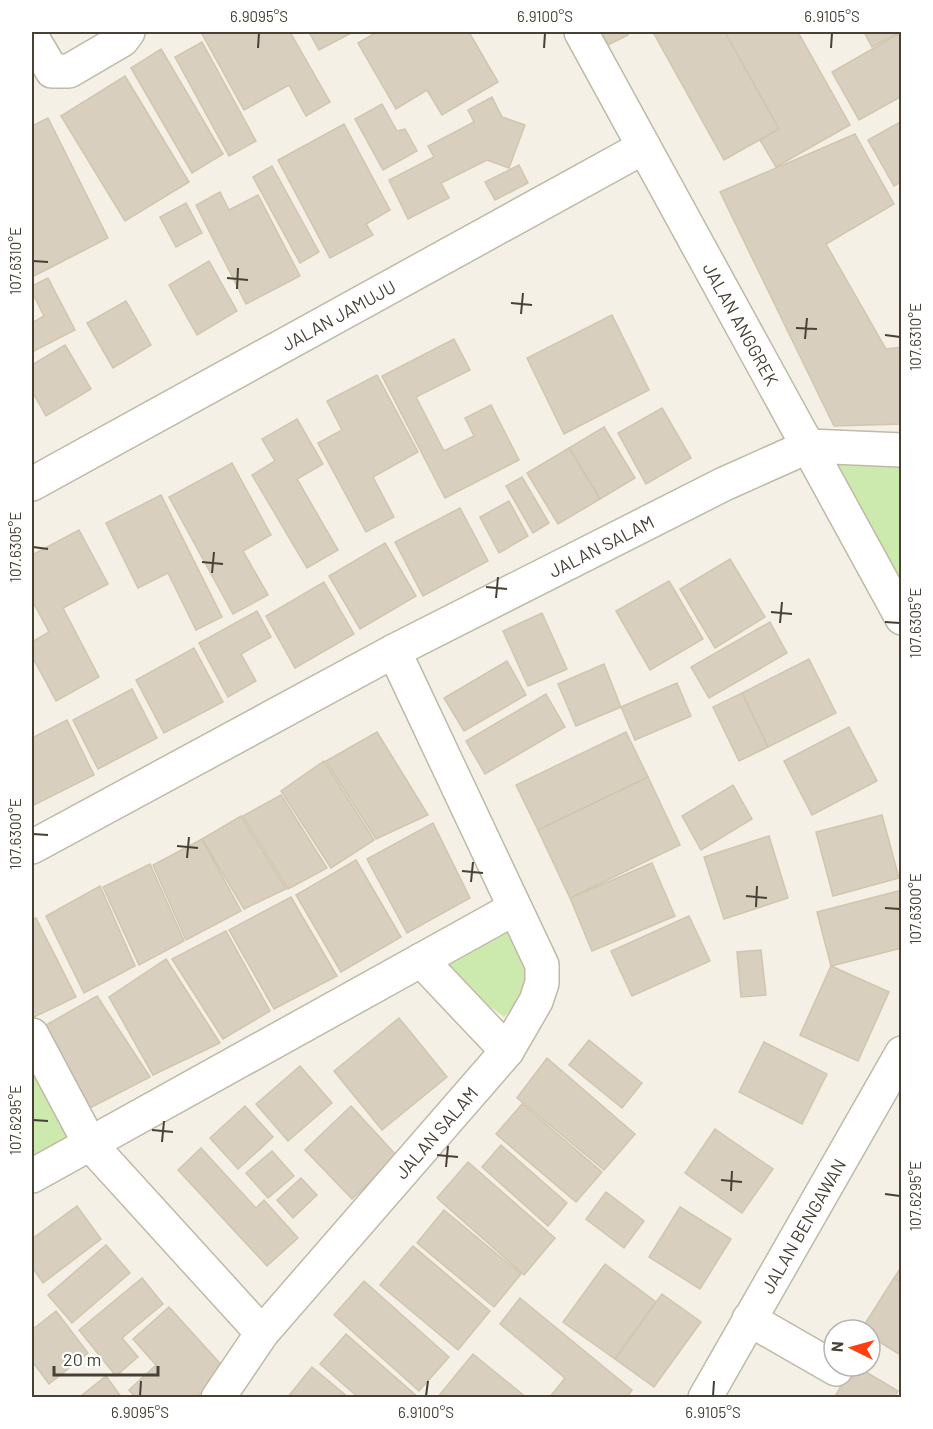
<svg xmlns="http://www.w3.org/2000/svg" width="933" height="1429" font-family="Barlow,sans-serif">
	<rect width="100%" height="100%" fill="#f4f0e6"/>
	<g fill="#cceaad">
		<path d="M825,456L901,459V602Z"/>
		<path d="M505,919L540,981L504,1017L426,959Z"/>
		<path d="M32,1056L73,1141L32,1163Z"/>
	</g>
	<g fill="#d9cfbe" stroke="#d1c5ae" stroke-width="1.5">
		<path d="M201,32H290L330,102L306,116L289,85L244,110Z"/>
		<path d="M309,32H353L319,50Z"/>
		<path d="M377,32H469L498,82L442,115L427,90L396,109L358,43Z"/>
		<path d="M600,32H626L628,35L608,45Z"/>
		<path d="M653,32H727H725L779,129L724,160Z"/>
		<path d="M725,32H798L850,125L776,167L760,140L779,129Z"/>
		<path d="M864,32H900L872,47Z"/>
		<path d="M902,32V96L859,120L832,72Z"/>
		<path d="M202,42L256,141L229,156L175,57Z"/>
		<path d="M161,49L223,154L192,173L131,68Z"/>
		<path d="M125,76L189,182L125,221L61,116Z"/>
		<path d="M492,97L502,117L525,125L509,168L487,160L441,183L449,198L408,219L389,180L434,157L428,146L474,122L468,110Z"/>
		<path d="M382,104L397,131L405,129L417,151L383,170L355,119Z"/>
		<path d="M48,118L108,238L32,277V126Z"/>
		<path d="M902,121V181L894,186L868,140Z"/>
		<path d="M344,124L390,210L366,224L373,235L330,258L278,160Z"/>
		<path d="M855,134L894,204L826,244L886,349L902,347V424L834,426L720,192Z"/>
		<path d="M519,165L528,183L495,200L485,182Z"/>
		<path d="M272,166L319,252L300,263L253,177Z"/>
		<path d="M220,192L229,210L258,195L300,276L246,304L196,205Z"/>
		<path d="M186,203L202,233L176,247L160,217Z"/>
		<path d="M209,261L237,311L197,335L169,285Z"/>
		<path d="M48,278L75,330L32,352V323L44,316L32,292V286Z"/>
		<path d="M126,301L151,345L113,368L87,323Z"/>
		<path d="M612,315L649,390L564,434L527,358Z"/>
		<path d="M454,339L470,370L416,397L444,451L474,436L465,418L491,405L519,460L445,498L382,376Z"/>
		<path d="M65,345L91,389L46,416L32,391V365Z"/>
		<path d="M377,375L418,452L373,477L394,517L366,532L318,443L342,430L327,401Z"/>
		<path d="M662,408L691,458L646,484L618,433Z"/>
		<path d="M297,419L323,464L297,479L338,550L307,568L252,475L275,461L262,439Z"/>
		<path d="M604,427L635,478L600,499L569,448Z"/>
		<path d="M569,448L600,499L558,524L527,473Z"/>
		<path d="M232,463L271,535L243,551L268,595L233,614L169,497Z"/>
		<path d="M522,477L549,523L533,533L506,486Z"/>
		<path d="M161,495L222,617L196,630L168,573L138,588L106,523Z"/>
		<path d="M509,501L528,536L499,553L480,517Z"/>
		<path d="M460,508L488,561L423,596L395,542Z"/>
		<path d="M79,530L108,584L63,608L99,677L56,701L32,656V642L49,632L32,600V555Z"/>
		<path d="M385,543L416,596L360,629L329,576Z"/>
		<path d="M730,559L765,617L715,648L680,589Z"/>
		<path d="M669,581L703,639L650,670L616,611Z"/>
		<path d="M324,582L354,634L295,668L266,616Z"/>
		<path d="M257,611L271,637L241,654L256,681L228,697L199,643Z"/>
		<path d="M542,613L567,669L528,686L503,631Z"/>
		<path d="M770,622L787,653L709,698L691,667Z"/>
		<path d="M194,648L223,702L164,733L136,680Z"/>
		<path d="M809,659L836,713L768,747L742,693Z"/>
		<path d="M507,661L526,695L464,731L444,698Z"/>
		<path d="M604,664L621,707L576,726L558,684Z"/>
		<path d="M677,683L691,716L635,740L621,707Z"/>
		<path d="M132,689L157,738L98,769L73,720Z"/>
		<path d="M742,693L768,747L739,761L713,707Z"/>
		<path d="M546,694L565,727L485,774L466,741Z"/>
		<path d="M67,720L94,775L34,805L32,799V738Z"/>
		<path d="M849,727L877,781L812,815L784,761Z"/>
		<path d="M377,732L428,815L376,839L326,761Z"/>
		<path d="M626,732L648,777L538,830L516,785Z"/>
		<path d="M324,761L374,840L331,868L281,791Z"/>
		<path d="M648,777L680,845L570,898L538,830Z"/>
		<path d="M733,785L752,819L701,850L682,816Z"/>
		<path d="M281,795L327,868L288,889L243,816Z"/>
		<path d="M882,815L899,878L833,896L816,832Z"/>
		<path d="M241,816L286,889L244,909L202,839Z"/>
		<path d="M433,823L470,898L407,933L367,859Z"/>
		<path d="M769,836L788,898L724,919L704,857Z"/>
		<path d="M202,839L241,911L186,940L153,865Z"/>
		<path d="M356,860L401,937L341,972L296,895Z"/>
		<path d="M652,863L675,916L592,951L570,898Z"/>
		<path d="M150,864L184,941L139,965L103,887Z"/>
		<path d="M100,886L135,966L84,993L46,916Z"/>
		<path d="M902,890V948L831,966L817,912Z"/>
		<path d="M291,897L337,976L274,1009L229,930Z"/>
		<path d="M689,916L710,961L632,996L611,951Z"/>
		<path d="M36,918L76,997L32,1018V920Z"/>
		<path d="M226,931L270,1011L223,1039L172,959Z"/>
		<path d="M761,950L766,995L741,997L737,952Z"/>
		<path d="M166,959L220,1043L153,1075L109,997Z"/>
		<path d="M831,966L889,992L858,1061L800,1035Z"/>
		<path d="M97,996L150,1077L88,1109L46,1025Z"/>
		<path d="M399,1018L447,1077L382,1130L334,1071Z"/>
		<path d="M589,1040L642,1083L622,1108L569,1065Z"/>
		<path d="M764,1042L827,1074L802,1124L739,1092Z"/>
		<path d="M547,1058L635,1134L604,1170L517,1098Z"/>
		<path d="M300,1066L332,1103L288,1141L256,1104Z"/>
		<path d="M522,1104L602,1172L576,1202L496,1134Z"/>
		<path d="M245,1106L273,1137L238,1169L210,1138Z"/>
		<path d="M351,1106L397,1156L352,1199L305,1150Z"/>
		<path d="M715,1129L773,1169L742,1213L685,1173Z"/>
		<path d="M501,1145L567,1203L548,1226L482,1167Z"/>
		<path d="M201,1148L256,1208L264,1200L298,1238L267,1266L178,1170Z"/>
		<path d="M272,1151L294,1176L268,1198L246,1173Z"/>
		<path d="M468,1162L555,1238L524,1275L437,1198Z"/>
		<path d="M301,1178L317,1195L293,1218L277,1200Z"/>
		<path d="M606,1192L644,1221L624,1248L586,1219Z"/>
		<path d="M77,1206L101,1239L43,1283L32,1267V1239Z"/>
		<path d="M680,1207L731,1239L700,1289L649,1257Z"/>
		<path d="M444,1210L521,1274L494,1307L417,1243Z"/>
		<path d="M106,1245L130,1273L72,1323L48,1295Z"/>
		<path d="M413,1246L490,1311L458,1350L380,1285Z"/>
		<path d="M605,1264L656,1302L615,1359L563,1322Z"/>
		<path d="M902,1266V1283L894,1278Z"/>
		<path d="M142,1278L163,1304L122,1338L138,1357L116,1376L79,1330Z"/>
		<path d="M894,1278L902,1283V1356L870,1336V1330H861Z"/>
		<path d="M364,1281L449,1357L419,1391L334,1315Z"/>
		<path d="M662,1294L701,1322L654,1387L615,1359Z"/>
		<path d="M520,1298L632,1390L626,1398H549L565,1378L500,1324Z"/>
		<path d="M169,1307L226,1370L195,1398H136L129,1390L156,1365L133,1339Z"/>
		<path d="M56,1311L88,1353L49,1384L32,1361V1330Z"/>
		<path d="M346,1334L419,1398H359L320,1364Z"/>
		<path d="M473,1354L527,1398H437Z"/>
		<path d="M853,1366H856L898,1391L894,1398H834Z"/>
		<path d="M312,1367L349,1398H287Z"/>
		<path d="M106,1376L122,1398H82L81,1396Z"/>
	</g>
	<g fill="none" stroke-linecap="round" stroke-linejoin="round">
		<defs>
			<g id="minor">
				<path id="s1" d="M581,32L902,618"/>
				<path d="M32,37L52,71H69L122,40L128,32"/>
				<path id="s2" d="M32,484L644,147"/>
				<path id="s3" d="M32,847L394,651L724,484L809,446L902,450"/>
				<path d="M421,960L507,1051"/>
				<path d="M32,1035L90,1144L262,1333"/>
				<path d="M32,1176L515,908"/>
				<path d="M749,1319L836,1369"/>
				<path id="s4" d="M218,1398L262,1333L507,1051L536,1001L542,983V965L394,651"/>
				<path id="s5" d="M705,1398L902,1053"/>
			</g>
		</defs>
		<use href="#minor" stroke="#c0b9a8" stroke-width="36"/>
		<use href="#minor" stroke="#fff" stroke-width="33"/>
	</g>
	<path fill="none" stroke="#474135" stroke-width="2" d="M258,48L259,33M544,48L545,33M831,48L832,33M33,261L48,262M227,278L248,280M237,289L238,268M511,303L532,305M521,314L523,293M796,328L817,329M885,335L900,337M805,339L807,318M33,547L48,549M202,562L223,564M212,573L214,552M486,587L507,589M496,598L498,577M771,612L792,614M885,622L900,623M780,623L782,602M33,834L48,835M177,846L198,848M187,858L189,837M462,871L483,873M471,882L473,862M746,896L767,898M756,907L757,886M885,908L900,909M33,1120L48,1121M152,1130L173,1132M162,1142L164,1121M437,1155L458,1157M446,1167L448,1146M721,1180L742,1182M731,1191L732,1171M885,1194L900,1196M140,1396L141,1381M426,1396L428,1381M713,1396L714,1381"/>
	<g text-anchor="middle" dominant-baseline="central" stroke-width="4.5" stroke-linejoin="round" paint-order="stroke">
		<g font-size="18" fill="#474135" stroke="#fff">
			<text stroke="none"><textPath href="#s2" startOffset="350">JALAN JAMUJU</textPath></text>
			<text stroke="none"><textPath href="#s1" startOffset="333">JALAN ANGGREK</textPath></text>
			<text stroke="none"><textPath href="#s3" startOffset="644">JALAN SALAM</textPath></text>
			<text stroke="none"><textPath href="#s4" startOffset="344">JALAN SALAM</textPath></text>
			<text stroke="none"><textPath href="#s5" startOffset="198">JALAN BENGAWAN</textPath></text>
		</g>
	</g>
	<rect width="933" height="1429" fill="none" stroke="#ffffff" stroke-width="66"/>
	<g transform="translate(852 1348) rotate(275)"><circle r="28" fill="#ffffff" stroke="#b5b3ae" stroke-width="1.5"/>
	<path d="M0-4.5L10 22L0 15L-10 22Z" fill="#ff3f12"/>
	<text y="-9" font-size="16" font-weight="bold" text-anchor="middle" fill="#474135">N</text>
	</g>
	<path d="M54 1366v9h104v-9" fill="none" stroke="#474135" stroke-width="3"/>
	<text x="63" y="1366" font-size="18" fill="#474135" stroke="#ffffff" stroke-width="4.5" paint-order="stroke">20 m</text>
	<rect x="33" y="33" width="867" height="1363" fill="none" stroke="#474135" stroke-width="2"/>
	<g font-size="15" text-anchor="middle" fill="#474135">
		<text x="259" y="22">6.9095°S</text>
		<text x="545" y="22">6.9100°S</text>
		<text x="832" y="22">6.9105°S</text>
		<text transform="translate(16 261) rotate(-90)" y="5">107.6310°E</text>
		<text transform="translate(916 337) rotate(-90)" y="5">107.6310°E</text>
		<text transform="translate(16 547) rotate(-90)" y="5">107.6305°E</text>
		<text transform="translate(916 623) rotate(-90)" y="5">107.6305°E</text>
		<text transform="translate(16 834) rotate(-90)" y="5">107.6300°E</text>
		<text transform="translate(916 909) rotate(-90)" y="5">107.6300°E</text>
		<text transform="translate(16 1120) rotate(-90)" y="5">107.6295°E</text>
		<text transform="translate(916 1196) rotate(-90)" y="5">107.6295°E</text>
		<text x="140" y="1418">6.9095°S</text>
		<text x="426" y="1418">6.9100°S</text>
		<text x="713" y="1418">6.9105°S</text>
	</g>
</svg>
